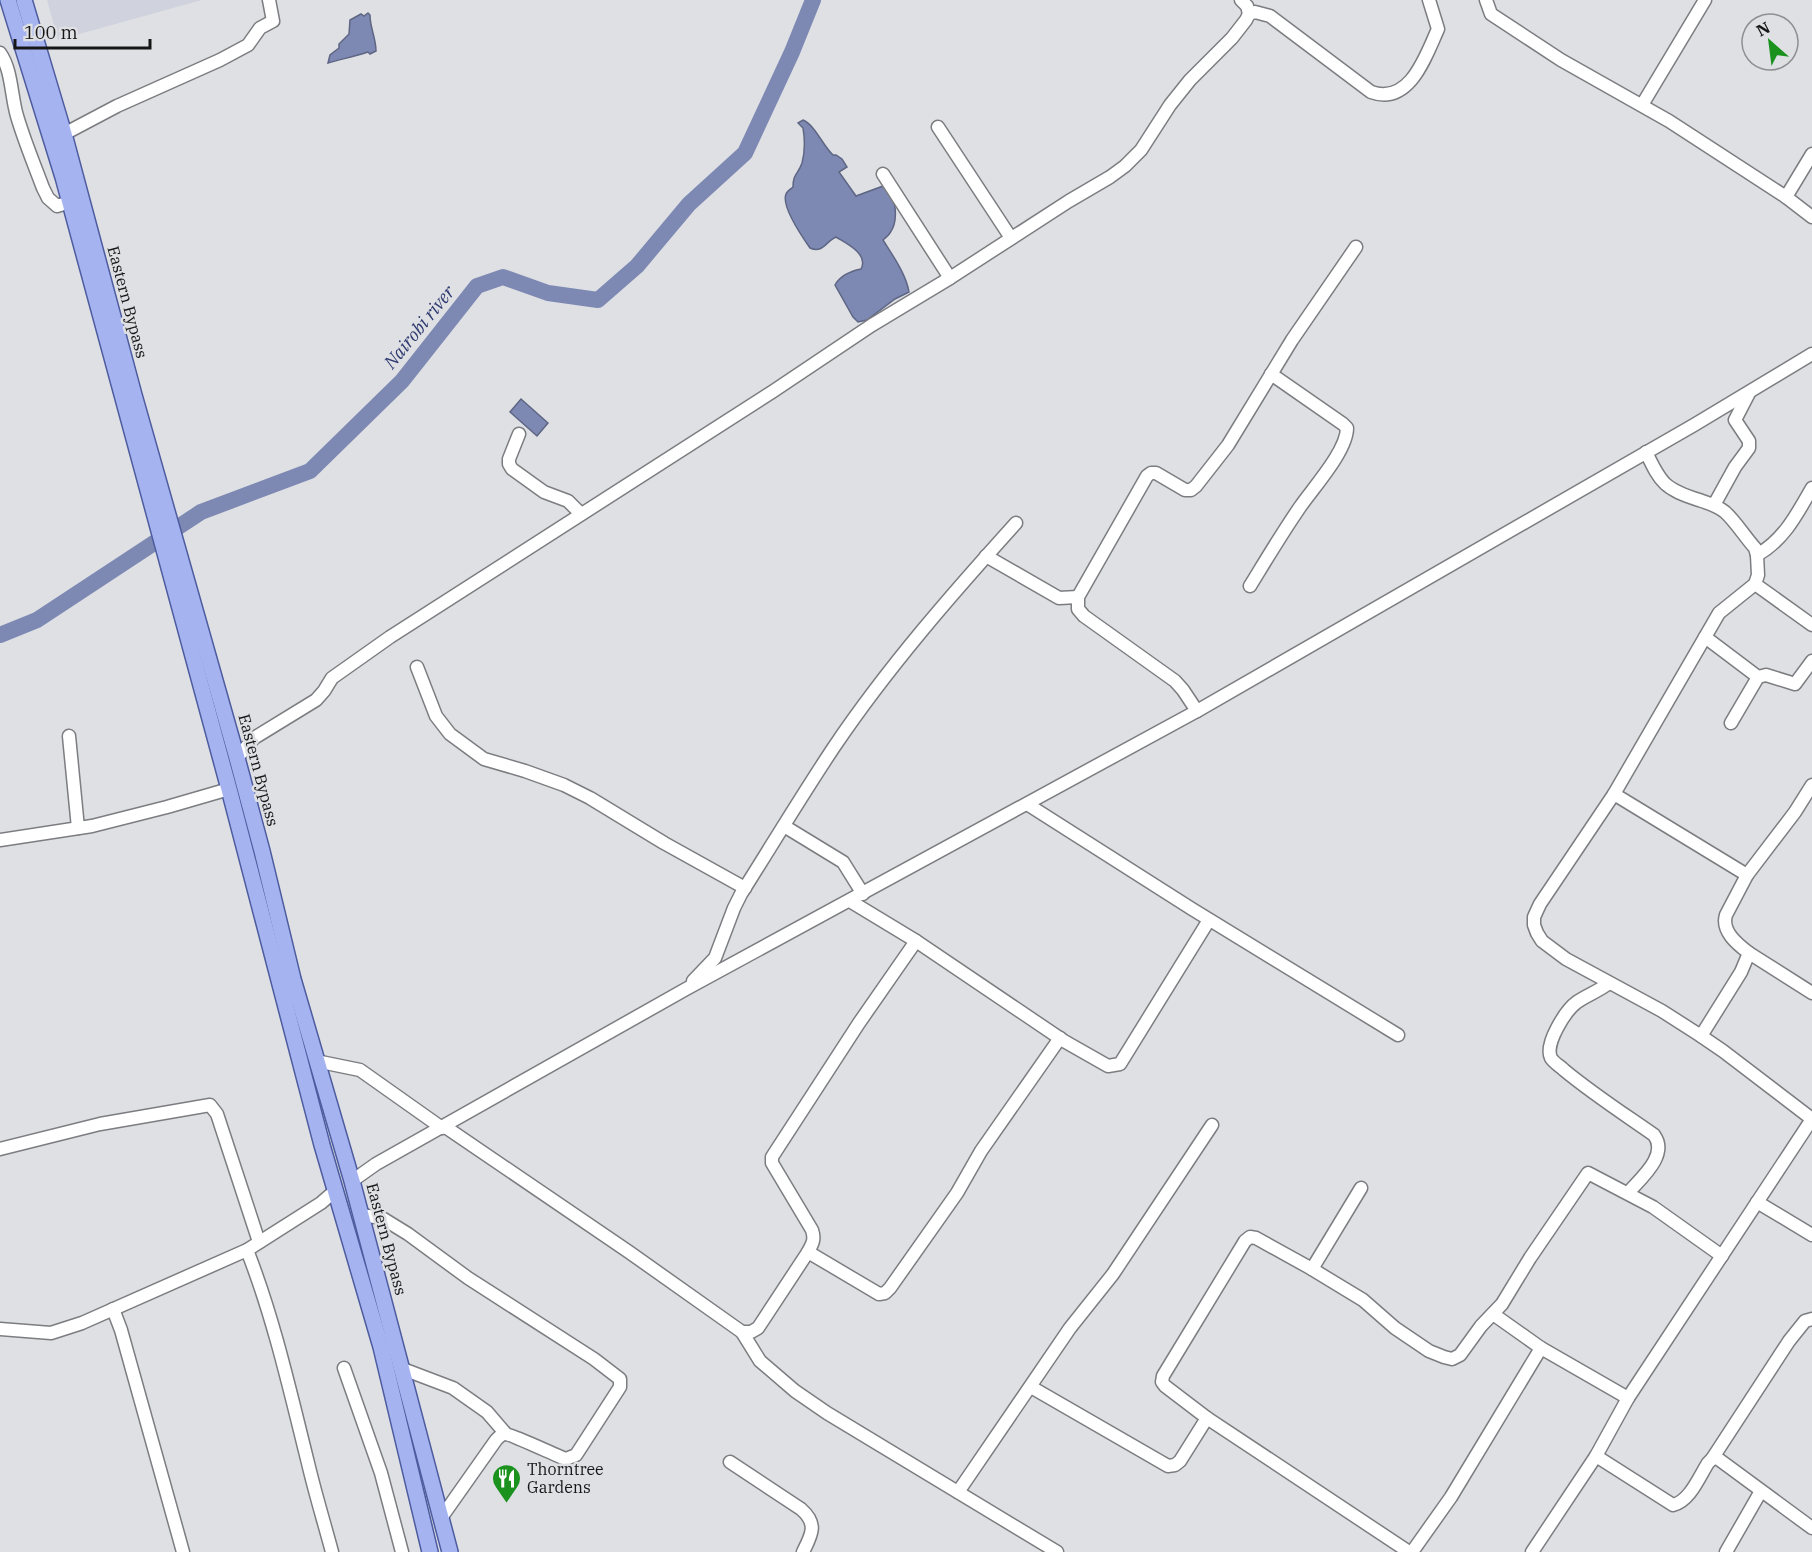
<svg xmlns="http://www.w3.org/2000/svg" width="1812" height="1552" font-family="'IBM Plex Serif',serif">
	<rect width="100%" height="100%" fill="#dfe0e4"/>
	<path fill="#d0d3de" d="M47,0H202L58,40Z"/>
	<g fill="#7d89b3" stroke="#5e6684" stroke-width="1.5">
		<path d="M368,13L370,15C370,28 376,38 376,51L370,54L368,52C354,57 341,59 328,63L330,55L339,48V44L349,34L350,20L361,14L364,16Z"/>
		<path d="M803,120C815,125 823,146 833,155H836L842,159L847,167L839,172L856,196L886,185C896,196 899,221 890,233C888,236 885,238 883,240C893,256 906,274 909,292L895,299L867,320L858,322L853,317L835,285C840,276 851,271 861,269C869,254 847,244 836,237C826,241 823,254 810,248C803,238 781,206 786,194C787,191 791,189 793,187C793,173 798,175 802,163C805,152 805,140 803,128L798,123Z"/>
		<path d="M521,399L548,423L537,436L510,412Z"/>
	</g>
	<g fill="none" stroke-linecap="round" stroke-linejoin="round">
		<path stroke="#7d89b3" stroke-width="16" d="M0,635L37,620L201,512L310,471L402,381L477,286L503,277L548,293L598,300L637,266L689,204L745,153L792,52L813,0"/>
		<defs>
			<g id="minor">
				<path d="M1486,0L1491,14L1561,60L1669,121L1786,197L1812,217"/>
				<path d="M1249,14L1255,12L1270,16L1371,92C1410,106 1426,55 1438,29L1429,0"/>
				<path d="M0,53C12,70 11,96 17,116C24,140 34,164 43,188L48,198L57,206L70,202"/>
				<path d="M1642,105L1705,0"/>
				<path d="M938,127L1011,238"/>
				<path d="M64,134L117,106L220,60L248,45L260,28L273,21L269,0"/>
				<path d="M883,174L950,278"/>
				<path d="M1786,197L1812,154"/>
				<path d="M519,434L509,459V464L512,469L544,492L568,501L581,514"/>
				<path d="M1646,452C1661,484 1665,489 1699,500C1708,503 1718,506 1725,512C1736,522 1745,537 1755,548L1757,555L1758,575L1755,584L1719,613L1614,794L1747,875"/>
				<path d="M1714,505L1735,467L1749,448V441L1735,420L1749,393"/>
				<path d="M1757,555C1784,540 1797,514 1812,488"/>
				<path d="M986,556L1059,598L1078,597"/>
				<path d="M1755,584L1812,625"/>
				<path d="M1250,586C1266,560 1282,533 1300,507C1313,488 1347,451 1347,428L1343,424L1271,374"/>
				<path d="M1705,637L1758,677"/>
				<path d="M417,667L436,716L450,734L484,759L525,771L564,785L590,798L664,843L745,888"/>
				<path d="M1197,711L1183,690L1175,681L1084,616L1078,609V597L1147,476L1151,473H1156L1185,490H1191L1196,486L1228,445L1292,340L1356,247"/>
				<path d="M1731,723L1758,677L1766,675L1795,684L1812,661"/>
				<path d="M69,736L78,828"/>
				<path d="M237,758L254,738L316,700L324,691L332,678L390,637L772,392L872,325L950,278L1069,201L1110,177L1125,166L1141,150L1170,105L1190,80L1232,38L1246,20L1249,14L1247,6L1241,0"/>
				<path d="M1614,794L1540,904L1534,917V925L1537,933L1542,941L1566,959L1662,1011L1701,1036L1723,1051L1812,1119"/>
				<path d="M1027,804L1192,909L1398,1035"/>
				<path d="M784,826L843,862L863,894"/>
				<path d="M0,840L92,826L167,807L229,789"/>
				<path d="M850,901L916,941L1064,1041L1108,1066L1120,1064L1209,920"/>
				<path d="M1749,953L1812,993"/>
				<path d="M693,981L715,958L734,908L741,894C772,845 802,795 834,747C888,667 952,594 1016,523"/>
				<path d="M1609,983C1599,991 1587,995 1577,1002C1566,1010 1544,1044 1551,1058C1554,1063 1560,1066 1564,1070C1593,1094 1624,1114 1654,1135C1669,1155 1641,1178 1628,1193"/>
				<path d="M1701,1036L1741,972L1749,953C1737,944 1721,931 1726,915L1747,875L1795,812L1812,785"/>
				<path d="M316,1061L360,1070L442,1128"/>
				<path d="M444,1126L629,1252L742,1332H751L758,1328L808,1252C813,1243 815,1239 812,1230L772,1163V1157L859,1023L916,941"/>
				<path d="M0,1149L100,1124L210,1105L217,1114L259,1242"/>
				<path d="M352,1181L376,1164L686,989L1197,711L1694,425L1812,354"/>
				<path d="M1757,1202L1812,1235"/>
				<path d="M361,1215L382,1218L408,1234L468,1278L594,1359L620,1379V1387L576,1455L566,1459C557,1456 509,1433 504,1434C500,1435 498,1438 496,1440L441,1518"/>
				<path d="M247,1250C274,1319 290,1391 308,1463C315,1493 324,1522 332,1552"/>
				<path d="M808,1252L879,1294L885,1293L890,1288L957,1193L981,1151L1060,1038"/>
				<path d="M1312,1269L1361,1188"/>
				<path d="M113,1309L121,1330L183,1552"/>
				<path d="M1493,1314L1541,1348"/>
				<path d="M0,1329L51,1333L82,1323L247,1250L321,1203L336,1190"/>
				<path d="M742,1332L760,1361L795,1391L827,1413L1057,1552"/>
				<path d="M344,1368L381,1473L402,1552"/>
				<path d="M403,1369L453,1388L487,1412L506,1434"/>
				<path d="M1031,1387L1168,1466L1175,1465L1180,1461L1207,1418"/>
				<path d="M1596,1456L1673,1505C1690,1501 1699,1477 1708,1463L1712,1459L1717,1458L1812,1528"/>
				<path d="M1712,1459L1789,1341L1805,1321L1812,1319"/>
				<path d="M730,1462L801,1509C818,1524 812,1534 803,1552"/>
				<path d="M958,1492L1070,1328L1113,1274L1212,1125"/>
				<path d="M1409,1552L1207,1418L1165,1386L1162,1382L1163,1376L1245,1241L1250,1237L1256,1238L1312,1269L1363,1300L1395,1328L1429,1351L1444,1357L1452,1359L1460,1355L1481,1326L1502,1304L1530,1258L1588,1173L1653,1207L1722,1256"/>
				<path d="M1412,1552L1451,1497L1541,1348L1628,1398"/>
				<path d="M1532,1552L1596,1456L1628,1398L1812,1119"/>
				<path d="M1726,1552L1761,1491"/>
			</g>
			<g id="major">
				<path d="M8,0L63,177L229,789L322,1145L381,1347L430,1552"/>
				<path d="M24,0L64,134L134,395L237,758L262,851L293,979L352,1181L450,1552"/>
			</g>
		</defs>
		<use href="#minor" stroke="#7c7d80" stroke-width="15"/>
		<use href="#major" stroke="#4d5c9f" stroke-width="18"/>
		<use href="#minor" stroke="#fff" stroke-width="12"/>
		<use href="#major" stroke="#a6b3f1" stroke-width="15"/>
	</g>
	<defs>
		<symbol id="restaurant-pin" viewBox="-11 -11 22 30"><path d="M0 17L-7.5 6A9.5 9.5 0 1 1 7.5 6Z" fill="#1c921e" stroke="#dfe0e4"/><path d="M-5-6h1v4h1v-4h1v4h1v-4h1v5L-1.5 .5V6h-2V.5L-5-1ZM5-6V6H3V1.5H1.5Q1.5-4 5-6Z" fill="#fff"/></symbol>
	</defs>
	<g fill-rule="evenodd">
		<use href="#restaurant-pin" x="490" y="1462" width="33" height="45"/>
	</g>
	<g text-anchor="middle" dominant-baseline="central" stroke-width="5" stroke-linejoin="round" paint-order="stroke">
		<g font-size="16" fill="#161617" stroke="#dfe0e4">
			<text transform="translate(128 302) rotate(75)">Eastern Bypass</text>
			<text transform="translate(259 770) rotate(75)">Eastern Bypass</text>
			<text transform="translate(387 1239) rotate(75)">Eastern Bypass</text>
		</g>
		<g font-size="16" fill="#161617" stroke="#dfe0e4" text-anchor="start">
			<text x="527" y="1469">Thorntree<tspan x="527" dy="18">Gardens</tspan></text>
		</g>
		<g font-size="18" font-style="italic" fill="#2d396f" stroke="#dfe0e4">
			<text transform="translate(419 327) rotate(-51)">Nairobi river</text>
		</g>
	</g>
	<g transform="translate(1770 42) rotate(332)"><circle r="28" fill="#dfe0e4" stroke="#8f8f92" stroke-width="1.5"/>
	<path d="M0-4.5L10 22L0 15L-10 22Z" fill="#1c921e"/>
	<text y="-9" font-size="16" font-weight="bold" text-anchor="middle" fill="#161617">N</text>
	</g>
	<path d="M15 39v9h135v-9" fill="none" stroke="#161617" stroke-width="3"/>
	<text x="24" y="39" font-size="18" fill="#161617" stroke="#dfe0e4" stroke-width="4.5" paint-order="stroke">100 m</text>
</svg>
